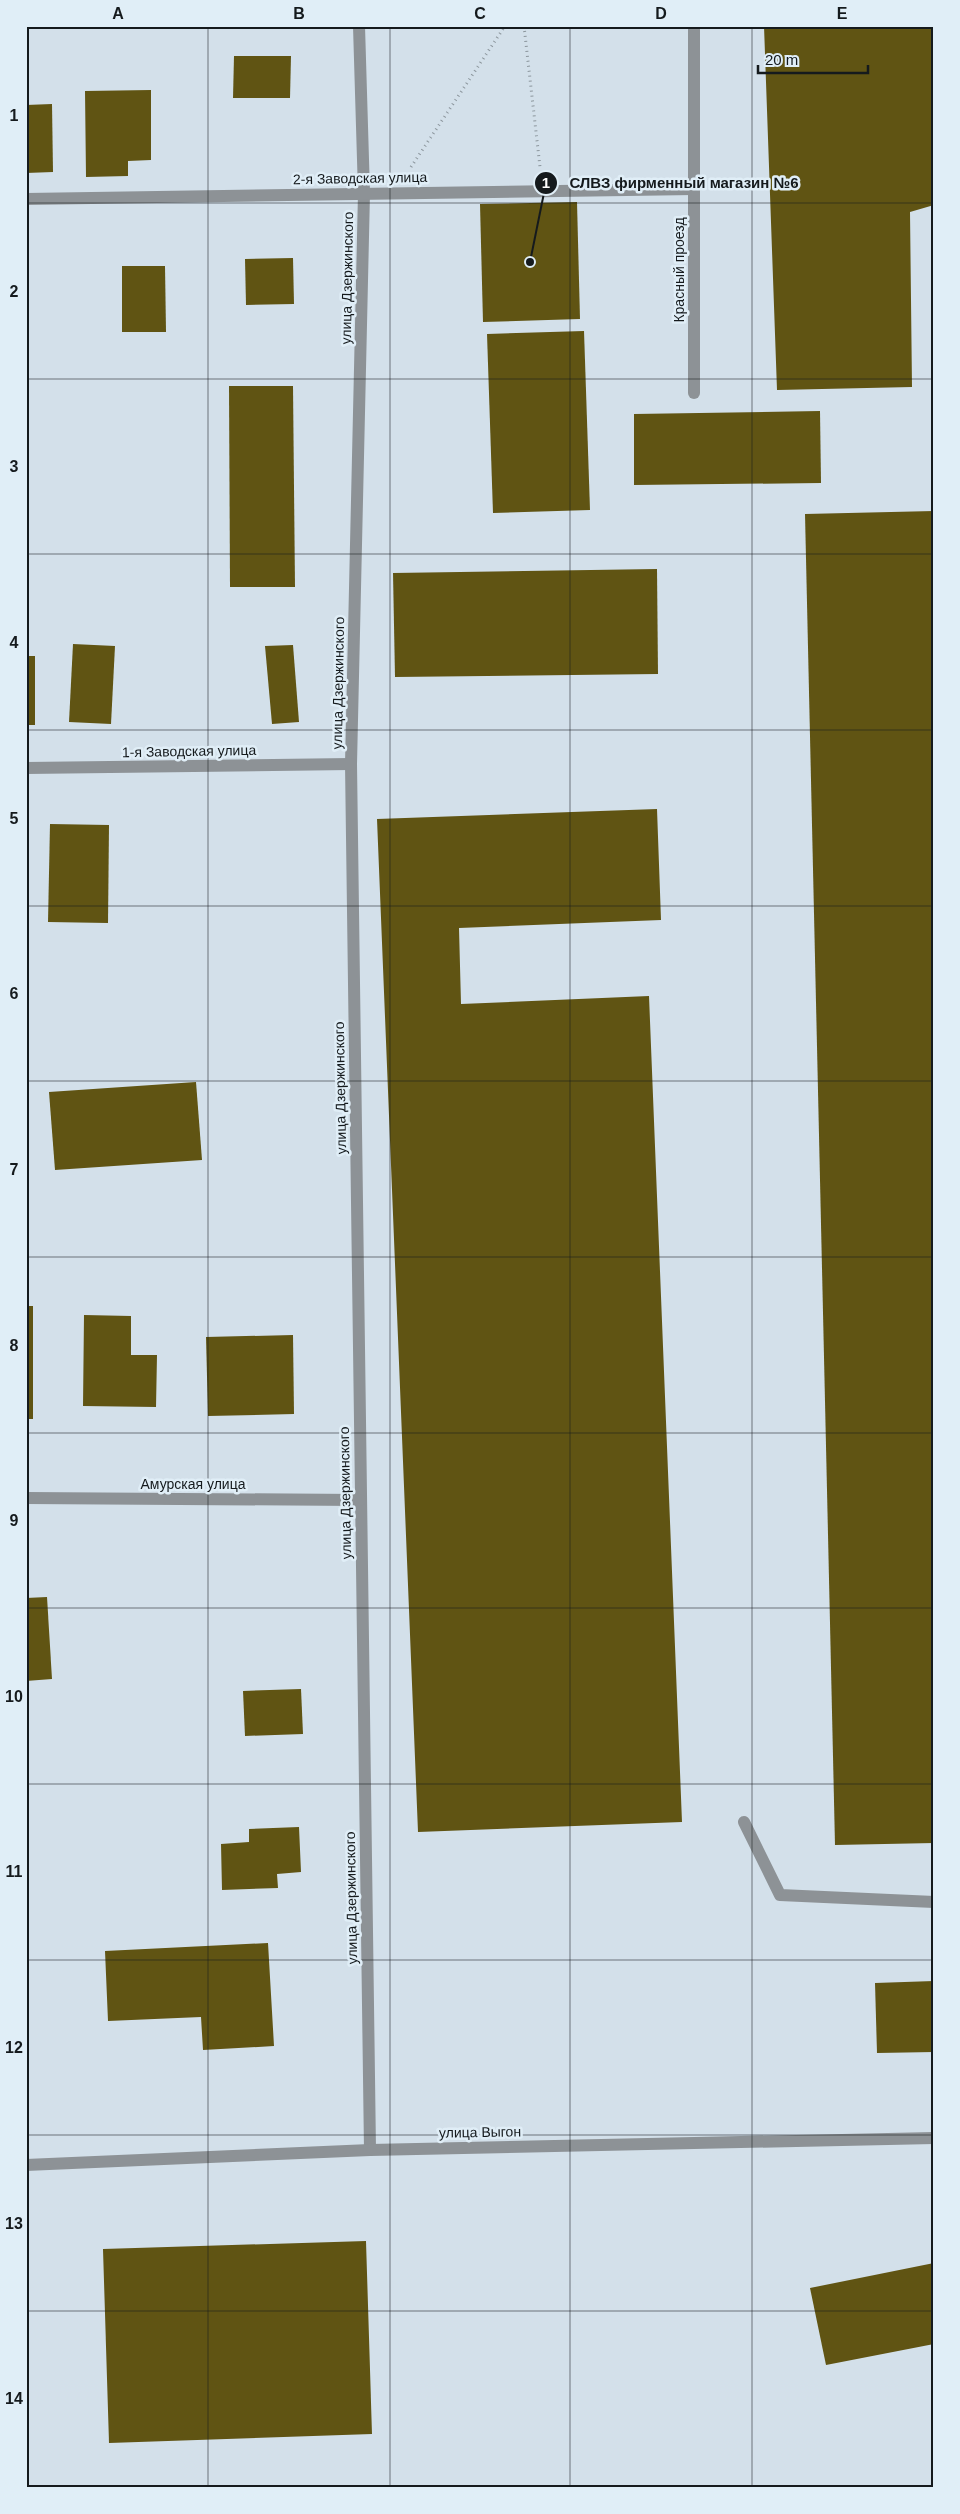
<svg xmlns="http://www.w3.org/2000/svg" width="960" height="2514" font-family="Arial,sans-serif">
	<rect width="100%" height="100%" fill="#d3e0ea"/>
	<g fill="#605413">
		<path d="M764,26H934V205L910,212L912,387L777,390Z"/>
		<path d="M234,56H291L290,98H233Z"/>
		<path d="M151,90V160L128,161V176L86,177L85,91Z"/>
		<path d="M52,104L53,172L26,173V105Z"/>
		<path d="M577,202L580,319L483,322L480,204Z"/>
		<path d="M293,258L294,304L246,305L245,259Z"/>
		<path d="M122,266H165L166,332H122Z"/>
		<path d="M584,331L590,510L493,513L487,334Z"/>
		<path d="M229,386H293L295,587H230Z"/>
		<path d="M820,411L821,483L634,485V414Z"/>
		<path d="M934,511V1843L835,1845L805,514Z"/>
		<path d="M657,569L658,674L395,677L393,573Z"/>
		<path d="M73,644L115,646L111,724L69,722Z"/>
		<path d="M293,645L299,722L272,724L265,646Z"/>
		<rect x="26" y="656" width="9" height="69"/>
		<path d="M657,809L661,920L459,928L461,1004L649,996L682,1822L418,1832L377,819Z"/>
		<path d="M50,824L109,825L108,923L48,922Z"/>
		<path d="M196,1082L202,1160L55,1170L49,1092Z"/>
		<rect x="26" y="1306" width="7" height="113"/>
		<path d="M84,1315L131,1316V1355H157L156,1407L83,1406Z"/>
		<path d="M293,1335L294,1414L208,1416L206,1337Z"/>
		<path d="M47,1597L52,1679L26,1681V1598Z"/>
		<path d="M301,1689L303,1734L245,1736L243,1691Z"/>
		<path d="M299,1827L301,1872L277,1874L278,1888L222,1890L221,1844L249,1842V1829Z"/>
		<path d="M268,1943L274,2046L203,2050L201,2017L108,2021L105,1951Z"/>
		<path d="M934,1981V2052L877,2053L875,1983Z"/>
		<path d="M366,2241L372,2434L109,2443L103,2249Z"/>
		<path d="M934,2263V2344L826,2365L810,2288Z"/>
	</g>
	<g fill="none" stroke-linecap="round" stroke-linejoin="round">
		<g stroke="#8c969d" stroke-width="3" stroke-dasharray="1 4" stroke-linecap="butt">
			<path d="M524,26L540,167"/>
			<path d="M411,167L505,26"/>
		</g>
		<g stroke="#8d9296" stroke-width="12">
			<path d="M359,26L364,193L351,764L370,2150"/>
			<path d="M26,199L694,189"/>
			<path d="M694,393V26"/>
			<path d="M26,768L351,764"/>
			<path d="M26,1498L360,1500"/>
			<path d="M744,1822L780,1895L934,1902"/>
			<path d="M26,2165L370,2150L934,2138"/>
		</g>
	</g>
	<path fill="none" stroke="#151a1d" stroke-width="1" stroke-opacity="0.55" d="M208,26V2488M390,26V2488M570,26V2488M752,26V2488M26,203H934M26,379H934M26,554H934M26,730H934M26,906H934M26,1081H934M26,1257H934M26,1433H934M26,1608H934M26,1784H934M26,1960H934M26,2135H934M26,2311H934"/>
	<g text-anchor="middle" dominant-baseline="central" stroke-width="5" stroke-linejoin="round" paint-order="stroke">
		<g font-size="14" fill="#151a1d" stroke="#e0eef7">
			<text transform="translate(360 178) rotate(-1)">2-я Заводская улица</text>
			<text transform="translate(679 270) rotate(-90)">Красный проезд</text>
			<text transform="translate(347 278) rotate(-89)">улица Дзержинского</text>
			<text transform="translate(338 683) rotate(-89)">улица Дзержинского</text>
			<text transform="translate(189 751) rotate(-1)">1-я Заводская улица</text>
			<text transform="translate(340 1088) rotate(-91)">улица Дзержинского</text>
			<text x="193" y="1484">Амурская улица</text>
			<text transform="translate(345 1493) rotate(-91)">улица Дзержинского</text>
			<text transform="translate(351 1898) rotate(-91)">улица Дзержинского</text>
			<text transform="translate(480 2132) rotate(-1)">улица Выгон</text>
		</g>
	</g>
	<path fill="none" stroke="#151a1d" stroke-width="2" d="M530 262L546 183"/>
	<g fill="#151a1d" stroke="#e0eef7" stroke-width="2">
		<circle cx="530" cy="262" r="5"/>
		<circle cx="546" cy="183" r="12"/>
	</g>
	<g font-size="15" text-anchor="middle" font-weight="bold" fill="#fff">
		<text x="546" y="188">1</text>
	</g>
	<g font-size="15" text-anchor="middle" font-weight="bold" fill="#151a1d" stroke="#e0eef7" stroke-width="5" stroke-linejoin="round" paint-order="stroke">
		<text x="684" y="188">СЛВЗ фирменный магазин №6</text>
	</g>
	<rect width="960" height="2514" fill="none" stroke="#e0eef7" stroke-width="55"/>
	<path d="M758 65v8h110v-8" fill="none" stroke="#151a1d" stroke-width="2.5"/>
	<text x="765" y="65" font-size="15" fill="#151a1d" stroke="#e0eef7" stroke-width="4" paint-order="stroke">20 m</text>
	<rect x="28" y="28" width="904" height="2458" fill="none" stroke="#151a1d" stroke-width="2"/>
	<g font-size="16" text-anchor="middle" font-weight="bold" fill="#151a1d">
		<text x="118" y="19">A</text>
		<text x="299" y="19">B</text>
		<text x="480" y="19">C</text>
		<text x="661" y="19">D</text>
		<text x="842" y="19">E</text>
		<text x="14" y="121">1</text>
		<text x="14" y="297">2</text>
		<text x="14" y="472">3</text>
		<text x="14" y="648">4</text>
		<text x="14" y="824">5</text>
		<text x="14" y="999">6</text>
		<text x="14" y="1175">7</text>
		<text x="14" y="1351">8</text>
		<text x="14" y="1526">9</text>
		<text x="14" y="1702">10</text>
		<text x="14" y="1877">11</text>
		<text x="14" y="2053">12</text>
		<text x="14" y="2229">13</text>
		<text x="14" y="2404">14</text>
	</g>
</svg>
